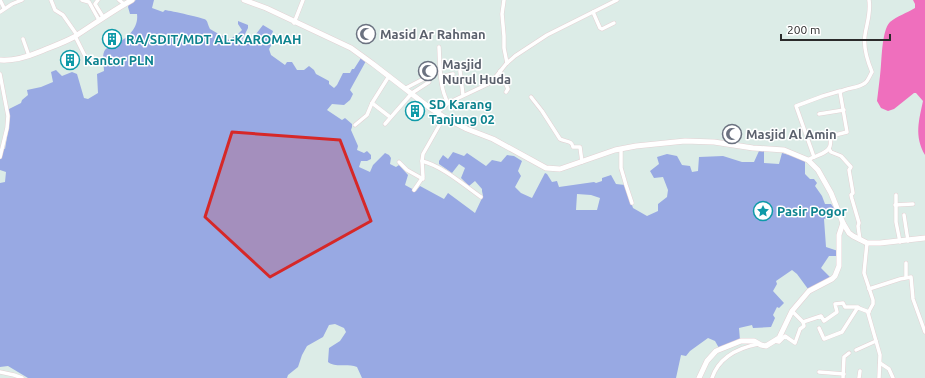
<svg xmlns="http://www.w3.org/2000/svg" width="925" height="378" font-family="Ubuntu,sans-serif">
	<rect width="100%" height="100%" fill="#dcece7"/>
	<path fill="#98a9e3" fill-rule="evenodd" d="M136,0H154L152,8L163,12L165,10C171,11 205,18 206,20C208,22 208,26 210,29L229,40L238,34L242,30L238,24V21L248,25V28L242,40L248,44L263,25L273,31L271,37L274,41L269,49L271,55L285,65L287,62H292L297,70H304L309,66L314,70L316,74L329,81V84L334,88L337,85L343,73H350L352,69H354L361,58L366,61L350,90L353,94L350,100L344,105L332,104L327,110L342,120L345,118L352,124V127L351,130L358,146L357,150L364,153L367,151L371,155V159L367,161H361L359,167L370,172L373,165L385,153L389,155L391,158L390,164L396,167L399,165L408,175L405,185L416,191L420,186L444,199L448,193L475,213L483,196L482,191V189L475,181L469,186L461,178L465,168L459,164L452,173L439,164V161L443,155L448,159L453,152L464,156L467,153L486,166L492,160L501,162L507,155L514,156L522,161L518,171L521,176L515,187L521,193L532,198L545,173L547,174L552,182L557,181L559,187L594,182L596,183L602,181V178L611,175L616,184L625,185L633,208L647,216L658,211V204L667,197L668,190L663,177L654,178L650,171L659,164L657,157L667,154L677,156L682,165L690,166L692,172L698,171L699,157L723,156L742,162H754L759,151H764V163L779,164L782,153L800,158L805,161V174L810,179H814L817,183L815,186L822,196L825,204H831L836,211L829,213L830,217L824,219L826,247L838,251L837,256H829L821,268L831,278L808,289L797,274L792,270L776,281L777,284L773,291L784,303L779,308L777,307L773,315L775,318L771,327L753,328L752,325L739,328L740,340L719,348L715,341L708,338L690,351L686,356L681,355L676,378H362L357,367C347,363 335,368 328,362L329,348L340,341L346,332L344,328L335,324L329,325L323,337L307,346L302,355L298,367L288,375L287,378H28L8,366L0,367V183L5,182L6,172L0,170V147L5,149L9,125V109L21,103L22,100L28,95L27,90L41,87L53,82L51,72L56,70L62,76L72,72L77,74L84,98L88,99L98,93L97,74L104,71C104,66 102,57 104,52C105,48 110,47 114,45C126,39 139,29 137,14H130L128,7L129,4ZM577,194L591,195L600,198L597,210H576Z"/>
	<path fill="#ef6fbd" d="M913,0H925V155C914,136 919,120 923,101L916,93H914L894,109L888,111L881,108L877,101C878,93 879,84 880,76C882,63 881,31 890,22C897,16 907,13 915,8V4Z"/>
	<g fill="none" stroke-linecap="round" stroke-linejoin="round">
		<defs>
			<g id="street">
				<path d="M0,0L4,8"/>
				<path d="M51,0L55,10L63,15L77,35"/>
				<path d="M82,0L89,2L99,20"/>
				<path d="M98,0L95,4L103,17"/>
				<path d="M119,0L124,4"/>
				<path d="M504,0L502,14L504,36V48L507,63"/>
				<path d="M0,12L12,4L22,0"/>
				<path d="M593,12L600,28L602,29L614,23"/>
				<path d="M294,23L303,0"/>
				<path d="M75,36L88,62"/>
				<path d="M23,39L29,56"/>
				<path d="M439,47C440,65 439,87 448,103"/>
				<path d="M460,71L463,95"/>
				<path d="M500,71L508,89L506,92"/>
				<path d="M0,74L8,116L7,128L0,157"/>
				<path d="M441,77L453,74"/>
				<path d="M406,88L431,75"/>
				<path d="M531,97L542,111L560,139C565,142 572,140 573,147H580L582,162"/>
				<path d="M372,103L390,117"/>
				<path d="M437,113L448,103L488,84L494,79L506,64L515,56L547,35L617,0"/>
				<path d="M819,114L844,110"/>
				<path d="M444,117L423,154L422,161C442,166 464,185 481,197"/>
				<path d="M385,124L412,93L429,82"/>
				<path d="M355,125L367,115L372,103L389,76"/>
				<path d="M621,149V168L626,185L632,203"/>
				<path d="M829,149L831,152L841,156L851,167L849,170L853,193L851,195L852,199L859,223L858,226L860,240"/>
				<path d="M814,157L796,106L823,96L840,91"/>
				<path d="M808,160C814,156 828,154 830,146C831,143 830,139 831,136L847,132L840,92C847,87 857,89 865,83C868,81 870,75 872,72C867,60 863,48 865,35C867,22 871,13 869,0"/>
				<path d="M399,162L407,170L423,179"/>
				<path d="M414,190L423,177L422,161"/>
				<path d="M896,195V222L900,242"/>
				<path d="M895,205L913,204"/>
				<path d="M904,215L908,241"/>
				<path d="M867,243L864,273L873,300V304L868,313L880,355L879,378"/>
				<path d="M906,263V277"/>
				<path d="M869,289L900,279L911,277L913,299L925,332"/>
				<path d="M792,311L803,322"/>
				<path d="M819,328L824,339L842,332L858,307"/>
				<path d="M775,341L779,342L785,336L795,343L800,329L804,326L803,322L821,316L824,321L837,312L835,304L843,303L845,307H856L869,312"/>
				<path d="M856,350L876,341"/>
				<path d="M880,363L889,369L893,378"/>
				<path d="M0,372L14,375L22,378"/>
				<path d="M819,372L844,374"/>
				<path d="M712,378C719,357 738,348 758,344"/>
				<path d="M843,378L844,357L849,353"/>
				<path d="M859,378L860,371"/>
			</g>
			<g id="secondary">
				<path d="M244,0L266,8L351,48L373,64L430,108L444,117L467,129L493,139L546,168L560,169L615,150L636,146L685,141L714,142L753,148L784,150L808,160L818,170L831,193L843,223L849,233L853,236L867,243H880L925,238"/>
				<path d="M0,60C13,61 27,57 39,52C51,47 63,43 74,37C93,25 112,11 132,0"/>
				<path d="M699,378L707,361L716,351L741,341H754L761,345L766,346L779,338L792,311L809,291L832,279L835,276L839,266V235L843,223"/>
			</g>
		</defs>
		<use href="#street" stroke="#e3d1d3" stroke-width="4.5"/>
		<use href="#secondary" stroke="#e3d1d3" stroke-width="6"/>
		<use href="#street" stroke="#fff" stroke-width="3.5"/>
		<use href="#secondary" stroke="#fff" stroke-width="5"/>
	</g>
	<path fill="#d62828" fill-opacity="0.2" stroke="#d62828" stroke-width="3" stroke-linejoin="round" d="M232,132L340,140L371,221L270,277L205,217Z"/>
	<defs>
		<symbol id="mosque-ring" viewBox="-11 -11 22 22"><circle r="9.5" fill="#fff" stroke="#6b7280" stroke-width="1.5"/><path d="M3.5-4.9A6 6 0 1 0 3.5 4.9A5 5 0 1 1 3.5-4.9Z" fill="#6b7280"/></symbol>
		<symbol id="building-ring" viewBox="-11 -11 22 22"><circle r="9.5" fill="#fff" stroke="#0f9aa8" stroke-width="1.5"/><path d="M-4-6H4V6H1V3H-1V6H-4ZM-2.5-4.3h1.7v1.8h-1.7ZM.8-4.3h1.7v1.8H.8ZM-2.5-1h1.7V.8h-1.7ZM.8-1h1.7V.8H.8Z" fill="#0f9aa8"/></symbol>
		<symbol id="sight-ring" viewBox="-11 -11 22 22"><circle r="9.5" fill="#fff" stroke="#0f9aa8" stroke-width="1.5"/><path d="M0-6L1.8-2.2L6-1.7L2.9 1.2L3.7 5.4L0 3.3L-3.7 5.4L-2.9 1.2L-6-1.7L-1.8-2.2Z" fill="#0f9aa8"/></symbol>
	</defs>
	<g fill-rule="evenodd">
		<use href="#mosque-ring" x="355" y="23" width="22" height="22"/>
		<use href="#building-ring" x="101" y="28" width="22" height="22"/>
		<use href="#building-ring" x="59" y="49" width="22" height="22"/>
		<use href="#mosque-ring" x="417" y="60" width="22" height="22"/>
		<use href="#building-ring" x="404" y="100" width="22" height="22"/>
		<use href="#mosque-ring" x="721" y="123" width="22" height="22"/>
		<use href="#sight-ring" x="752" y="200" width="22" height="22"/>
	</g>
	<g text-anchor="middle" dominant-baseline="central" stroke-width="3" stroke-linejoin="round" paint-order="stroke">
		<g font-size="13" font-weight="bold" fill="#5b616d" stroke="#fff" text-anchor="start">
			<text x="380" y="34">Masid Ar Rahman</text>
			<text x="442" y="64">Masjid<tspan x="442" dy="15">Nurul Huda</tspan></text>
			<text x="746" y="134">Masjid Al Amin</text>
		</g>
		<g font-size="13" font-weight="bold" fill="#0d838f" stroke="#fff" text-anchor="start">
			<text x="126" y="39">RA/SDIT/MDT AL-KAROMAH</text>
			<text x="84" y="60">Kantor PLN</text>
			<text x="429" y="104">SD Karang<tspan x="429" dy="15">Tanjung 02</tspan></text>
			<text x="777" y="211">Pasir Pogor</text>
		</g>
	</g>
	<path d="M781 34v6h109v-6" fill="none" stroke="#2a2a2a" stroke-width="2"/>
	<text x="787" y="34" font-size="12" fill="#2a2a2a" stroke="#ffffff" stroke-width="3" paint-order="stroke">200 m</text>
</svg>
